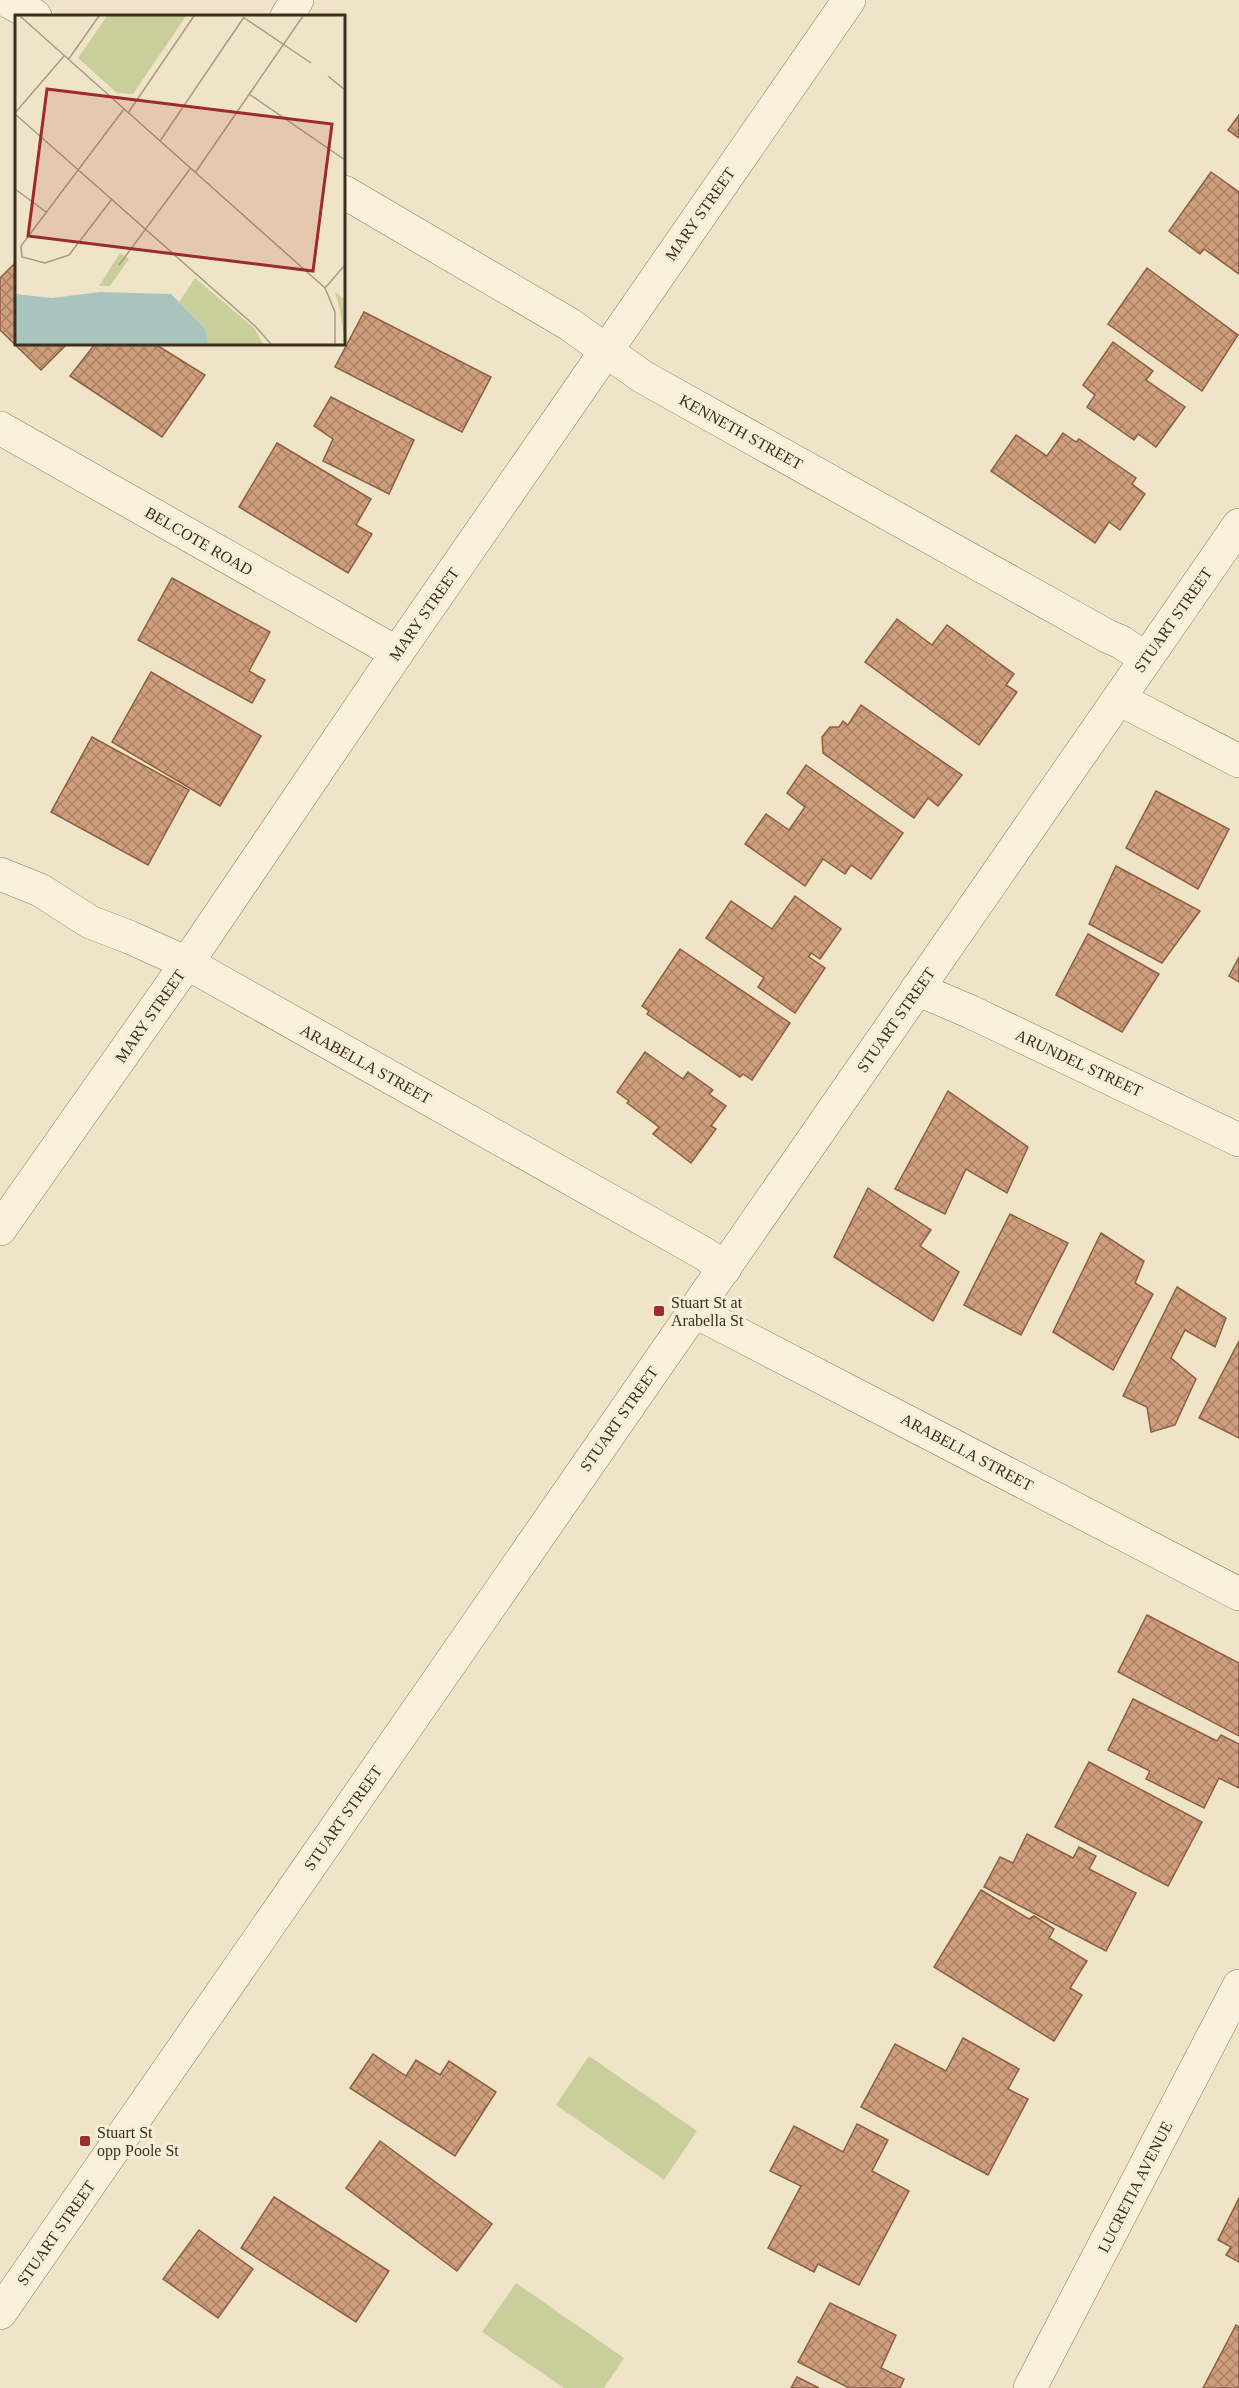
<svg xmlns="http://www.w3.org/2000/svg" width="1239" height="2388" font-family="'Times New Roman',serif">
	<defs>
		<pattern id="building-cross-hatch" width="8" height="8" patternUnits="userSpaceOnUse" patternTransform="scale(1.5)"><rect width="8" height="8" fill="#cf9f7d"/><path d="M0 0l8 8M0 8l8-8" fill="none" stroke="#a98266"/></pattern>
	</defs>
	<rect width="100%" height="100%" fill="#f0e4c8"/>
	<g fill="#c9cf9b">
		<path d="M589,2056L697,2131L664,2180L556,2105Z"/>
		<path d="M516,2283L624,2358L604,2388H564L482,2332Z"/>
	</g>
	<g fill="url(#building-cross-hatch)" stroke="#8d5f41" stroke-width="1.5">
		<path d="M1239,115V138L1228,130Z"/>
		<path d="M1211,172L1239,192V274L1204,249L1200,254L1169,231Z"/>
		<path d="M16,262V344H67L41,370L0,330V278Z"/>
		<path d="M1147,268L1238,335L1202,391L1108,324Z"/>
		<path d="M364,312L491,377L462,432L335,367Z"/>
		<path d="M1113,342L1153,371L1146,380L1185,407L1156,447L1138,434L1134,440L1087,407L1095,395L1083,385Z"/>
		<path d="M95,344H155L205,375L162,437L70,376Z"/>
		<path d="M331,397L414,440L389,494L323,461L333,439L314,426Z"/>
		<path d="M1063,433L1076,442L1079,439L1136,478L1132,484L1145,494L1120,530L1109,522L1095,543L991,471L1016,435L1047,456Z"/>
		<path d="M277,443L371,499L356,525L372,534L348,573L239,507Z"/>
		<path d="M172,578L270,632L249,671L265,680L252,703L138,640Z"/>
		<path d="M897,619L932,645L947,625L1014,674L1006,685L1017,692L979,745L865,662Z"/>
		<path d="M151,672L261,736L220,806L112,742Z"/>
		<path d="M861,705L962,775L938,806L928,798L914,818L823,753L822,737L830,727H839L843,721L848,725Z"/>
		<path d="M92,737L189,790L148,865L51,812Z"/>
		<path d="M806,765L903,833L871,879L851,865L845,874L823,859L805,886L745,844L766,814L789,830L805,807L787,793Z"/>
		<path d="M1156,791L1229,829L1198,889L1126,848Z"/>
		<path d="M1116,866L1200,911L1162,963L1089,924Z"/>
		<path d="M795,896L841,929L820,959L811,953L809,957L825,968L795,1013L758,987L764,978L706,938L731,901L772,929Z"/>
		<path d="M1088,934L1159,974L1122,1032L1056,995Z"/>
		<path d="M680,949L790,1023L752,1080L743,1074L740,1077L647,1014L649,1011L642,1006Z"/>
		<path d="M1239,957V982L1229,976Z"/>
		<path d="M645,1052L683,1079L688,1072L713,1090L709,1094L726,1106L711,1126L716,1129L691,1163L653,1134L659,1127L627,1103L629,1101L617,1092Z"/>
		<path d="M948,1091L1028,1147L1007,1193L966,1169L945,1214L895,1189Z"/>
		<path d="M868,1188L931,1230L920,1246L959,1272L933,1321L834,1257Z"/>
		<path d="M1010,1214L1068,1243L1021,1335L964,1305Z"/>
		<path d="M1101,1233L1144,1261L1135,1283L1153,1294L1113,1370L1053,1332Z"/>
		<path d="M1177,1287L1226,1318L1215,1347L1185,1330L1171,1358L1196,1379L1175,1425L1151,1432L1147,1407L1123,1396Z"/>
		<path d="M1239,1341V1438L1199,1418Z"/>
		<path d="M1147,1615L1239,1663V1736L1118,1672Z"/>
		<path d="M1133,1699L1217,1741L1221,1735L1239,1744V1788L1219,1778L1204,1808L1146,1779L1150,1771L1108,1750Z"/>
		<path d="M1089,1762L1202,1822L1168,1886L1055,1827Z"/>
		<path d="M1027,1834L1073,1858L1079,1847L1096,1856L1089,1869L1136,1893L1106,1951L984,1887L1000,1857L1013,1863Z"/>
		<path d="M981,1890L1029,1919L1034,1916L1054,1929L1049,1938L1087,1961L1070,1988L1082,1995L1054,2041L934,1967Z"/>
		<path d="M963,2038L1019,2069L1008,2089L1028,2099L988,2175L861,2107L895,2044L946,2071Z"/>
		<path d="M373,2054L406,2076L416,2060L440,2075L449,2061L496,2092L455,2156L350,2088Z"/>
		<path d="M857,2124L888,2140L872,2171L909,2191L859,2285L818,2264L814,2272L768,2248L801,2186L770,2171L794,2126L843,2152Z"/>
		<path d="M380,2141L492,2224L457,2271L346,2188Z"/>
		<path d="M274,2197L389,2271L356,2322L241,2248Z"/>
		<path d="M1239,2198V2262L1226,2255L1231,2247L1218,2240Z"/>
		<path d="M199,2230L253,2269L218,2318L163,2279Z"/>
		<path d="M830,2303L896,2335L881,2368L904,2379L900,2388H849L798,2362Z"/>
		<path d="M1236,2325L1239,2327V2388H1203Z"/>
		<path d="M797,2377L819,2388H791Z"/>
	</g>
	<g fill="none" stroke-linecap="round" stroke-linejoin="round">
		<defs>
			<g id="minor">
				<path d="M6,0L35,16"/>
				<path d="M287,16L297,0"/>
				<path d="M344,192L569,324L643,377L1107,636L1121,642L1146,659"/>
				<path d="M0,428L397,653"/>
				<path d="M1119,699L1239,761"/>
				<path d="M0,874L40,890L90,922L129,937L187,963L703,1253L725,1268"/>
				<path d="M917,989L971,1012L1239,1140"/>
				<path d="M0,1229L187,963L397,653L849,0"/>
				<path d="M694,1311L1239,1594"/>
				<path d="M0,2313L1239,525"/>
				<path d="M1030,2388L1239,1986"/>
			</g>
		</defs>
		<use href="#minor" stroke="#8d765c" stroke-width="34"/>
		<use href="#minor" stroke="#faf1dc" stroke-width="33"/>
	</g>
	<g fill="#9e2a2b" stroke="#f7eed8" stroke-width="2">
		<rect x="653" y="1305" width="12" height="12" rx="3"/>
		<rect x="79" y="2135" width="12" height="12" rx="3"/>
	</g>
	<g text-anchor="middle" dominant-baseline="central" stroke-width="6" stroke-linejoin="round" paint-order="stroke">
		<g font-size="16" fill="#3d2e20" stroke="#f7eed8">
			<text transform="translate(700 214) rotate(-55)">MARY STREET</text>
			<text transform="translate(741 432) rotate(29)">KENNETH STREET</text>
			<text transform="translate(199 541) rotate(30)">BELCOTE ROAD</text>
			<text transform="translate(424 614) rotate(-55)">MARY STREET</text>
			<text transform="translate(1173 620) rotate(-55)">STUART STREET</text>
			<text transform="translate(150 1016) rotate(-55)">MARY STREET</text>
			<text transform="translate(896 1020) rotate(-55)">STUART STREET</text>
			<text transform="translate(1079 1063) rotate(25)">ARUNDEL STREET</text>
			<text transform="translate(366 1064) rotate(29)">ARABELLA STREET</text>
			<text transform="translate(619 1419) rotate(-55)">STUART STREET</text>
			<text transform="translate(967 1452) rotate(28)">ARABELLA STREET</text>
			<text transform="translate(343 1818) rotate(-55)">STUART STREET</text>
			<text transform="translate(1135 2187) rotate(-63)">LUCRETIA AVENUE</text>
			<text transform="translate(56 2233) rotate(-55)">STUART STREET</text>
		</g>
		<g font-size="16" fill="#3d2e20" stroke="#f7eed8" text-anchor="start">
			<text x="671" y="1302">Stuart St at<tspan x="671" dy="18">Arabella St</tspan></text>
			<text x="97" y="2132">Stuart St<tspan x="97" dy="18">opp Poole St</tspan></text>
		</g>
	</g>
	<g transform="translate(15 15)">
		<rect width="330" height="330" fill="#f0e4c8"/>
		<path d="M92,1H171L118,79L102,78L63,43ZM105,238L114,244L95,271H84ZM180,263L239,313L248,329H193L190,313L164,287ZM320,277L330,285V329L325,295Z" fill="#c9cf9b"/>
		<path d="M95,1H159V16L147,37L135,49L114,53L94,41L89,29Z" fill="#c9cf9b"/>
		<path d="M85,277L156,279L190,313L193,329H0V279L37,283Z" fill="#a9c4bc"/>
		<path fill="none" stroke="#a89b85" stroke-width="1.5" d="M5,1L310,273L320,297V329M228,2L296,48M53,45L84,1M313,61L330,75M234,79L330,145M0,98L49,41M113,98L179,1M0,99L240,311L256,329M145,126L229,2M180,158L288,1M0,174L31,197M97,184L54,240L30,248L7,242L6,231L109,94M104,250L175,154M310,273L330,250"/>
		<path fill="#9e2a2b" fill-opacity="0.15" stroke="#9e2a2b" stroke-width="3" d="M32,74L317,109L298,256L13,221Z"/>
		<rect width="330" height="330" fill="none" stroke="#3d2e20" stroke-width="3"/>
	</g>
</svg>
